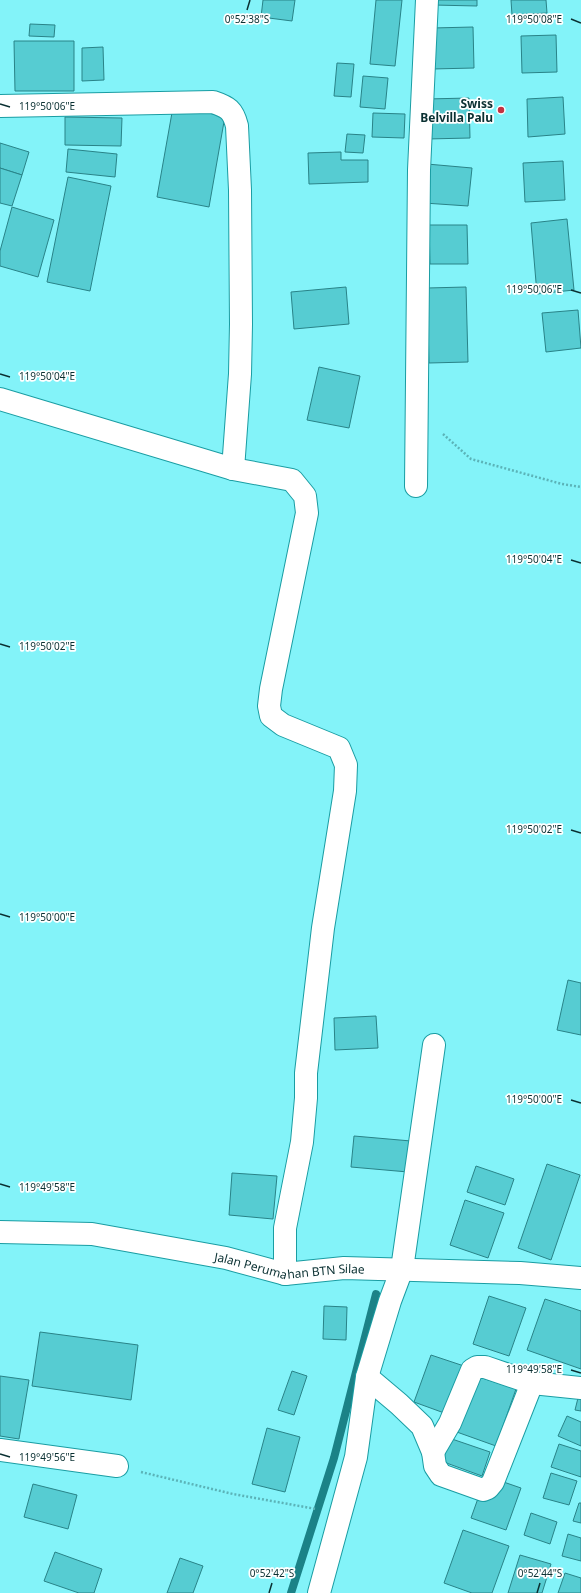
<svg xmlns="http://www.w3.org/2000/svg" width="581" height="1593" font-family="'Noto Sans',sans-serif">
	<rect width="100%" height="100%" fill="#83f3f9"/>
	<g fill="none" stroke-linecap="round" stroke-linejoin="round">
		<path stroke="#1b8287" stroke-width="8" d="M291,1593L334,1458L376,1294"/>
	</g>
	<g fill="#56ccd2" stroke="#298388">
		<path d="M263,0H295L292,21L261,17Z"/>
		<path d="M376,0H402L395,66L370,64Z"/>
		<path d="M433,0H477V6L433,5Z"/>
		<path d="M511,0H546L547,13L512,15Z"/>
		<path d="M30,24L55,25L54,37L29,36Z"/>
		<path d="M473,27L474,68L432,69V28Z"/>
		<path d="M556,35L557,72L522,73L521,36Z"/>
		<path d="M14,41H74V91H15Z"/>
		<path d="M103,47L104,80L82,81V48Z"/>
		<path d="M337,63L354,64L351,97L334,96Z"/>
		<path d="M363,76L388,78L385,109L360,107Z"/>
		<path d="M563,97L565,134L528,137L527,99Z"/>
		<path d="M469,98L470,138L427,139L426,99Z"/>
		<path d="M173,107L225,116L209,207L157,197Z"/>
		<path d="M373,113L405,114L404,138L372,137Z"/>
		<path d="M65,117L122,118L121,146L65,145Z"/>
		<path d="M347,134L365,135L363,153L345,152Z"/>
		<path d="M0,143L29,152L22,175L0,168Z"/>
		<path d="M68,149L117,154L115,177L66,172Z"/>
		<path d="M341,152V160H368V182L309,184L308,153Z"/>
		<path d="M563,161L565,200L525,202L523,163Z"/>
		<path d="M427,164L472,168L468,206L424,203Z"/>
		<path d="M0,168L22,175L12,206L0,203Z"/>
		<path d="M68,177L111,186L90,291L47,282Z"/>
		<path d="M12,207L54,220L38,277L0,266V251Z"/>
		<path d="M567,219L574,290L537,294L531,223Z"/>
		<path d="M429,225H467L468,264H430Z"/>
		<path d="M346,287L349,324L294,329L291,292Z"/>
		<path d="M466,287L468,362L429,363L427,288Z"/>
		<path d="M578,310L581,348L546,352L542,313Z"/>
		<path d="M319,367L360,376L349,428L307,420Z"/>
		<path d="M568,980L581,983V1035L557,1030Z"/>
		<path d="M376,1016L378,1048L335,1050L334,1018Z"/>
		<path d="M354,1136L411,1141L408,1172L351,1167Z"/>
		<path d="M547,1164L580,1175L551,1260L518,1248Z"/>
		<path d="M476,1166L514,1179L505,1205L467,1192Z"/>
		<path d="M232,1173L277,1176L273,1219L229,1215Z"/>
		<path d="M465,1200L504,1213L488,1258L450,1245Z"/>
		<path d="M489,1296L526,1308L509,1356L473,1344Z"/>
		<path d="M545,1299L581,1311V1369L527,1350Z"/>
		<path d="M324,1306L347,1307L346,1340L323,1339Z"/>
		<path d="M40,1332L138,1345L131,1400L32,1386Z"/>
		<path d="M431,1355L464,1366L447,1414L414,1402Z"/>
		<path d="M292,1371L307,1376L294,1415L278,1410Z"/>
		<path d="M473,1375L516,1389L496,1446L454,1431Z"/>
		<path d="M0,1376L29,1380L19,1439L0,1436Z"/>
		<path d="M581,1386V1411L575,1410Z"/>
		<path d="M567,1416L581,1422V1446L558,1436Z"/>
		<path d="M267,1428L300,1437L285,1492L252,1484Z"/>
		<path d="M449,1438L490,1452L482,1476L441,1461Z"/>
		<path d="M559,1444L581,1451V1477L551,1467Z"/>
		<path d="M551,1473L577,1481L569,1505L543,1498Z"/>
		<path d="M486,1476L521,1488L506,1530L471,1518Z"/>
		<path d="M33,1484L77,1495L68,1529L24,1517Z"/>
		<path d="M579,1503H581V1523L573,1521Z"/>
		<path d="M531,1513L557,1522L550,1544L524,1535Z"/>
		<path d="M463,1530L509,1546L492,1593H472L444,1583Z"/>
		<path d="M568,1534L581,1538V1561L562,1556Z"/>
		<path d="M55,1552L102,1569L94,1593H79L44,1581Z"/>
		<path d="M520,1555L551,1564L542,1593H508Z"/>
		<path d="M180,1558L203,1566L193,1593H167Z"/>
		<path d="M565,1573L581,1578V1593H558Z"/>
	</g>
	<g fill="none" stroke-linecap="round" stroke-linejoin="round">
		<defs>
			<g id="minor">
				<path d="M0,106L213,102C228,107 233,110 237,126L240,190L241,324L240,374L233,469"/>
				<path d="M0,399L233,469L292,480L305,496L307,513L271,689L269,706L271,716L283,725L339,748L346,765L345,791L323,928L306,1073V1098L302,1142L285,1228V1274"/>
				<path d="M416,486L419,170L427,0"/>
				<path id="s1" d="M0,1232L92,1234L226,1258L285,1274L344,1268L520,1273L581,1278"/>
				<path d="M367,1377L399,1404L422,1426L433,1452L435,1466L441,1475L483,1490L488,1488L493,1482L532,1383"/>
				<path d="M0,1450L117,1466"/>
				<path d="M433,1452L450,1423L472,1370L477,1367H485L532,1383L581,1388"/>
				<path d="M319,1593L356,1457L367,1377L390,1301L402,1269L434,1045"/>
			</g>
		</defs>
		<use href="#minor" stroke="#1a9da3" stroke-width="24"/>
		<g stroke="#5bb3b8" stroke-width="2.5" stroke-dasharray="2 2" stroke-linecap="butt">
			<path d="M443,434L471,459L562,484L581,487"/>
			<path d="M141,1472L233,1494L316,1509"/>
		</g>
		<use href="#minor" stroke="#fff" stroke-width="22"/>
	</g>
	<path fill="none" stroke="#0a3032" stroke-width="1.5" d="M247,10L250,0M571,19L581,23M0,104L10,107M571,290L581,293M0,374L10,377M571,560L581,563M0,644L10,647M571,830L581,833M0,914L10,917M571,1100L581,1103M0,1184L10,1187M571,1370L581,1373M0,1454L10,1457M269,1593L272,1583M537,1593L540,1583"/>
	<circle fill="#c23141" stroke="#fff" stroke-width="1.5" cx="501" cy="110" r="4"/>
	<g text-anchor="middle" dominant-baseline="central" stroke-width="3.5" stroke-linejoin="round" paint-order="stroke">
		<g font-size="12" font-weight="bold" fill="#0a3032" stroke="#fff" text-anchor="end">
			<text x="493" y="103">Swiss<tspan x="493" dy="14">Belvilla Palu</tspan></text>
		</g>
		<g font-size="12" fill="#0a3032" stroke="#fff">
			<text stroke="none"><textPath href="#s1" startOffset="293">Jalan Perumahan BTN Silae</textPath></text>
		</g>
	</g>
	<g font-size="10" text-anchor="middle" fill="#0a3032" stroke="#fff" stroke-width="3.5" stroke-linejoin="round" paint-order="stroke">
		<text x="534" y="23">119°50'08"E</text>
		<text x="247" y="23">0°52'38"S</text>
		<text x="47" y="110">119°50'06"E</text>
		<text x="534" y="293">119°50'06"E</text>
		<text x="47" y="380">119°50'04"E</text>
		<text x="534" y="563">119°50'04"E</text>
		<text x="47" y="650">119°50'02"E</text>
		<text x="534" y="833">119°50'02"E</text>
		<text x="47" y="921">119°50'00"E</text>
		<text x="534" y="1103">119°50'00"E</text>
		<text x="47" y="1191">119°49'58"E</text>
		<text x="534" y="1373">119°49'58"E</text>
		<text x="47" y="1461">119°49'56"E</text>
		<text x="272" y="1577">0°52'42"S</text>
		<text x="540" y="1577">0°52'44"S</text>
	</g>
</svg>
